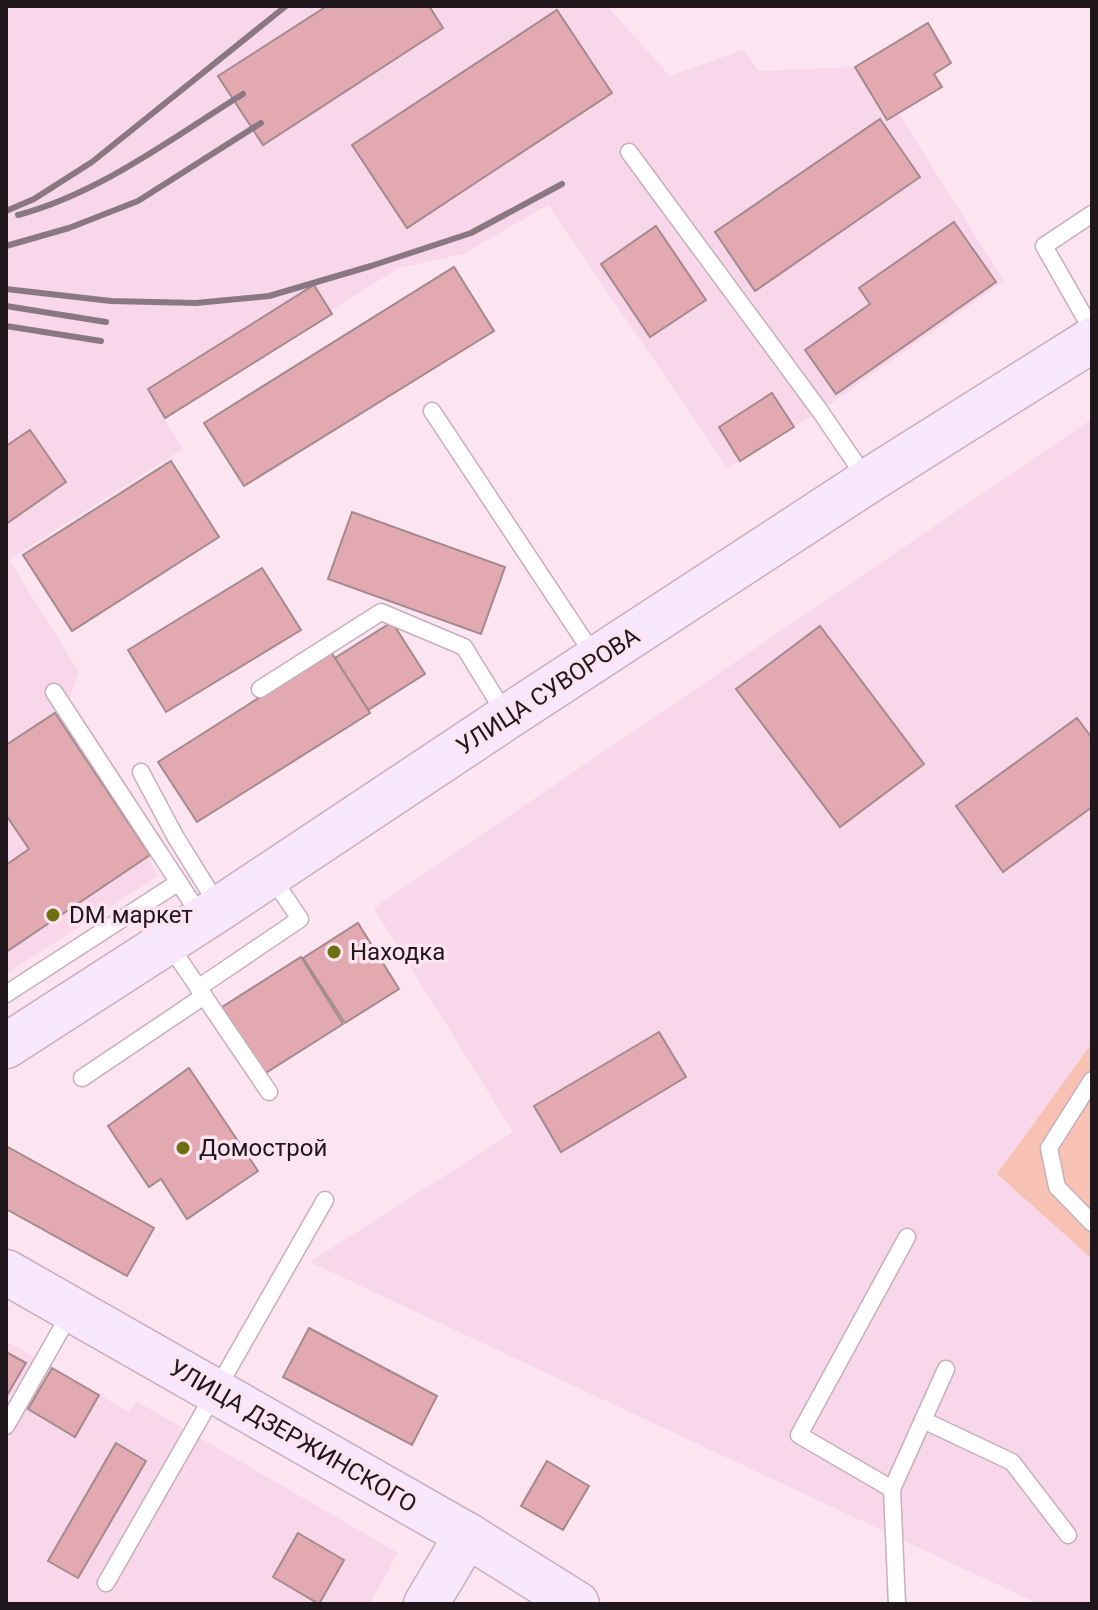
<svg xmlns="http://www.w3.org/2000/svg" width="1098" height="1610" viewBox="0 0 1098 1610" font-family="Roboto,sans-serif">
	<rect width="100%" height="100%" fill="#fde4f1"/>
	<g fill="#f7d7e9">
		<path d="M 6,6 L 607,6 L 670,76 L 743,50 L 759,71 L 855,67 L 885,88 L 898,113 L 1004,281 L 820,411 L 740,461 L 727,467 L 548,205 L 463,254 L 399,268 L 161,415 L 183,449 L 9,560 L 79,672 L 70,698 L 168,848 L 150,861 L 158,876 L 6,974 Z"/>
		<path d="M 1092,419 L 1092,1043 L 997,1174 L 1092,1259 L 1092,1604 L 1039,1604 L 310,1262 L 513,1132 L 374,908 Z"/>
		<path d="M 6,1341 L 129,1412 L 136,1401 L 398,1553 L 369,1604 L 6,1604 Z"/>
	</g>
	<path fill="#f7c2b4" d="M 1092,1043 L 1092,1259 L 997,1174 Z"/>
	<g fill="#e3a9b1" stroke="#a48a8d" stroke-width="2">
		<path d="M 327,6 L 429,6 L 443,28 L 263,145 L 218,76 Z"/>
		<path d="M 557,10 L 612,93 L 407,228 L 352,145 Z"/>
		<path d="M 928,23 L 951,63 L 934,74 L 942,87 L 887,120 L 855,67 Z"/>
		<path d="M 880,119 L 920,177 L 755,291 L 715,232 Z"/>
		<path d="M 954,222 L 996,282 L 836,394 L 805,350 L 870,304 L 859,288 Z"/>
		<path d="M 656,226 L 706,300 L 650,337 L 601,264 Z"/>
		<path d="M 454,267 L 494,331 L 244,486 L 204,423 Z"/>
		<path d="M 314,285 L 332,314 L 165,418 L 148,389 Z"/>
		<path d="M 772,393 L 794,427 L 740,461 L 719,427 Z"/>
		<path d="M 30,430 L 66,482 L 6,524 L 6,446 Z"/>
		<path d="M 171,461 L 219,537 L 72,631 L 23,555 Z"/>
		<path d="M 352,512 L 505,567 L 481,634 L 328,579 Z"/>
		<path d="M 262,568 L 301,630 L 166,712 L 128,650 Z"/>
		<path d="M 392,622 L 425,674 L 368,710 L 335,658 Z"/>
		<path d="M 820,626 L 924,764 L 840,827 L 736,689 Z"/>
		<path d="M 331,652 L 370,713 L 197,822 L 158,762 Z"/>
		<path d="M 55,713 L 150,855 L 6,952 L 6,865 L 29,849 L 6,815 L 6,745 Z"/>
		<path d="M 1077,718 L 1092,738 L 1092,807 L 1003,872 L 956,806 Z"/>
		<path d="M 358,923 L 399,989 L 345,1023 L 303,958 Z"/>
		<path d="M 301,957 L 343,1024 L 264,1074 L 222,1007 Z"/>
		<path d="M 659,1032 L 686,1077 L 561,1152 L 534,1106 Z"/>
		<path d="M 189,1068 L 258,1171 L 187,1219 L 161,1179 L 149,1187 L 108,1126 Z"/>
		<path d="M 6,1146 L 154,1228 L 127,1276 L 6,1209 Z"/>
		<path d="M 309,1328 L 437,1396 L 412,1445 L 283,1377 Z"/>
		<path d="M 6,1352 L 26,1363 L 6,1397 Z"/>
		<path d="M 52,1368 L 99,1395 L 75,1437 L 28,1409 Z"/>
		<path d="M 116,1443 L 146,1461 L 78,1578 L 48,1561 Z"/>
		<path d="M 547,1461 L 589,1486 L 563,1530 L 521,1506 Z"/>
		<path d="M 298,1533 L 344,1560 L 319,1604 L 273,1577 Z"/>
	</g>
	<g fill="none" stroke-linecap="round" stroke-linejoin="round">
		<g stroke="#c7afbc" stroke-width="19">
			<g id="lane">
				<path d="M 629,152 L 820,411 L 867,480"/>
				<path d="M 1092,214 L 1044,246 L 1092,330"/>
				<path d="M 432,411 L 595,657"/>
				<path d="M 260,689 L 381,612 L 464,647 L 506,715"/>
				<path d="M 54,692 L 202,918"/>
				<path d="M 141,772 L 175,836 L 219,907"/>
				<path d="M 198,988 L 300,919 L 271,876"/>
				<path d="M 6,994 L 179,882"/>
				<path d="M 204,996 L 269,1092"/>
				<path d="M 82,1078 L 204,996 L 168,943"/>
				<path d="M 1092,1080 L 1049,1148 L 1057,1187 L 1092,1223"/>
				<path d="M 923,1420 L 1012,1462 L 1068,1535"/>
				<path d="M 6,1426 L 71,1312"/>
				<path d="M 892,1489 L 799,1435 L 907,1237"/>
				<path d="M 106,1583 L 325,1200"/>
				<path d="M 897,1604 L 892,1489 L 946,1369"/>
			</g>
		</g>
		<g stroke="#c7afbc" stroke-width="47">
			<g id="secondary">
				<path d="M 6,1046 L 220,908 L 507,717 L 868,481 L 1092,340"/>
				<path d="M 6,1272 L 467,1535 L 577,1604"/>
				<path d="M 426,1604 L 467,1535"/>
			</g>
		</g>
		<use href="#lane" stroke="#fff" stroke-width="16"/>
		<use href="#secondary" stroke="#f9e7fe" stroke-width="44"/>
		<g stroke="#897881" stroke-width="6">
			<path d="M 6,211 L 34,199 L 92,162 L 286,6"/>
			<path d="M 18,215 C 100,193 172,138 243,94"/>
			<path d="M 6,246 L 69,228 L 138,201 L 261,123"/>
			<path d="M 6,289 L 111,301 L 196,303 L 269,296 L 371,266 L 471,233 L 562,184"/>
			<path d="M 6,306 L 106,322"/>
			<path d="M 6,326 L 101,341"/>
		</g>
	</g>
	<g fill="#6e6f12" stroke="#fde4f1" stroke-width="3">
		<circle cx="53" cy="915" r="8"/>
		<circle cx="334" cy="952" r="8"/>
		<circle cx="183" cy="1148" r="8"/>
	</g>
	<g text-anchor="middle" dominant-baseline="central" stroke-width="7" stroke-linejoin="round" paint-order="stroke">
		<g font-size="24" fill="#20171c" stroke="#fde4f1">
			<text transform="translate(548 691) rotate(-33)">УЛИЦА СУВОРОВА</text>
			<text transform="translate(293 1436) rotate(30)">УЛИЦА ДЗЕРЖИНСКОГО</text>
		</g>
		<g font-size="24" fill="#20171c" stroke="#fde4f1" text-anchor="start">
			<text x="69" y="915">DM маркет</text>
			<text x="350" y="952">Находка</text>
			<text x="199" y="1148">Домострой</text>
		</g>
	</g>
	<rect width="1098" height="1610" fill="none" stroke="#20171c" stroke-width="16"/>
</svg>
